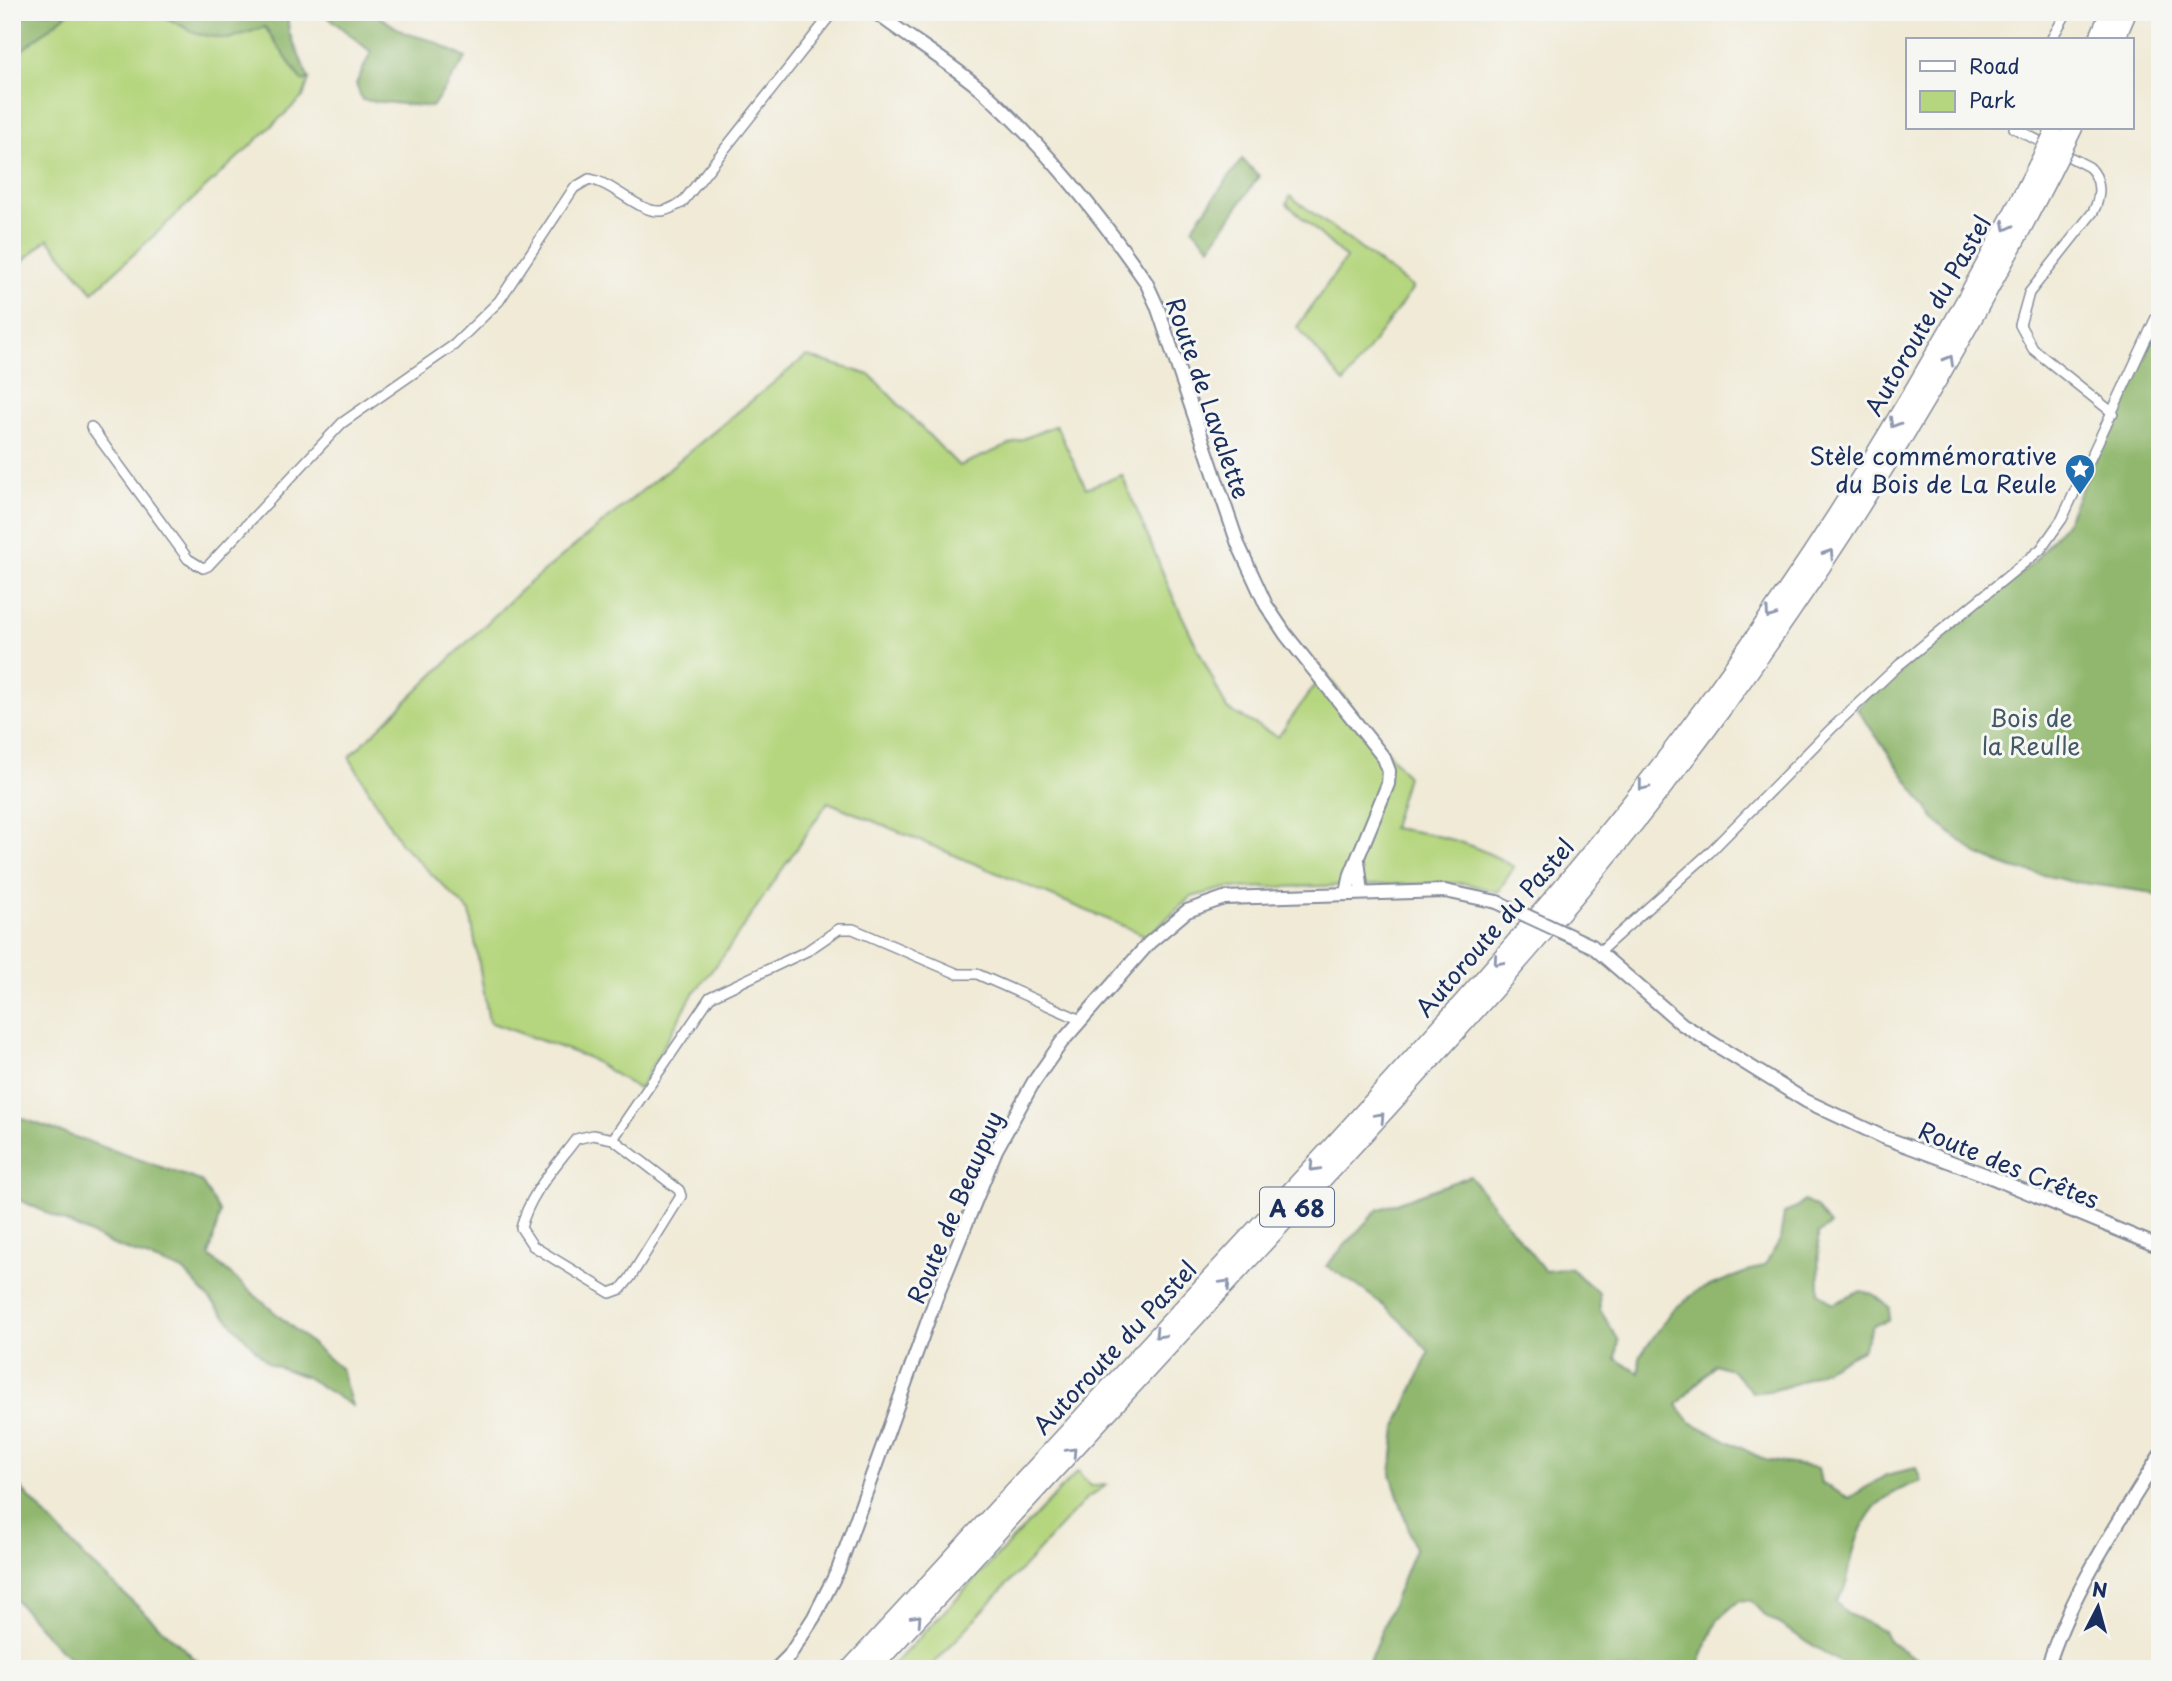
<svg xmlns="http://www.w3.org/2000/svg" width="2172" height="1681" viewBox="0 0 2172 1681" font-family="'Playpen Sans',sans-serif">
	<rect width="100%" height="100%" fill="#f6f6f2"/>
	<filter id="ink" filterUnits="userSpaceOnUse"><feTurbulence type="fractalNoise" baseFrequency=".0143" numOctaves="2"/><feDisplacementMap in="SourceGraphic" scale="14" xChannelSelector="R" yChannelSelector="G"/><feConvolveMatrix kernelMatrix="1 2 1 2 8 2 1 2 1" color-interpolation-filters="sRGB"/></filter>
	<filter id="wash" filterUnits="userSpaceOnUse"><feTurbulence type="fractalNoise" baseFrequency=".00686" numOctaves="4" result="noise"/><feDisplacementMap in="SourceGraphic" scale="28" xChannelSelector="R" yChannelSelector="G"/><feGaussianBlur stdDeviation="1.57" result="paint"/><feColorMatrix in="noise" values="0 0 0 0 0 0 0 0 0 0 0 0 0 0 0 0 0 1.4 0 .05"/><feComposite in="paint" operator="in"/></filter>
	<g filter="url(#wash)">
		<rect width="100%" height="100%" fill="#f0ead6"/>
		<g fill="#b5d67e" stroke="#68826e" stroke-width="2">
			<path d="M 69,12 L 156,12 L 197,34 L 228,39 L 265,27 L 302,81 L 309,79 L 303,97 L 93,292 L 48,239 L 12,271 L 12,58 Z"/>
			<path d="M 1290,196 L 1413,288 L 1344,383 L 1297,327 L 1346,258 L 1287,204 Z"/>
			<path d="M 806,356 L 870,375 L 959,466 L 1056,425 L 1086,488 L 1122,475 L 1173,597 L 1227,709 L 1278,737 L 1324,672 L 1407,776 L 1392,828 C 1437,834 1475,843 1514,867 L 1498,892 L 1464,883 L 1227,888 L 1191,897 L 1147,936 L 828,802 L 724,955 L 693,994 L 639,1089 L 587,1057 L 489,1022 L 470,912 L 401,844 L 349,757 L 521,590 Z"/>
			<path d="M 1078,1471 L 1090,1486 L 1107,1485 L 1087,1498 L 929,1669 L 886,1669 L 899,1659 Z"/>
		</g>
		<g fill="#90b76d" stroke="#567366" stroke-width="2">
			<path d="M 12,12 L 69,12 L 12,58 Z"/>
			<path d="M 156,12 L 287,12 L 289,32 L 309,79 L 302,81 L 265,27 L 228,39 L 197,34 Z"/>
			<path d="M 322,12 L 372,12 L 405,33 L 433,41 L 466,58 L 432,107 L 362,100 L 356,84 L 371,52 Z"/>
			<path d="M 1242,159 L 1259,176 L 1210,247 L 1192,228 Z"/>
			<path d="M 2160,321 L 2160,898 L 2148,892 L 2069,881 L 2004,866 L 1977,854 L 1937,822 L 1857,709 L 1871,693 L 2033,563 L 2066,522 Z"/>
			<path d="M 12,1115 L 201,1181 L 220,1213 L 209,1256 L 341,1369 L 352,1406 L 306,1377 L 269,1364 L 184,1271 L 111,1244 L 12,1196 Z"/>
			<path d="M 1470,1176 L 1545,1271 L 1570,1268 L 1599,1293 L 1600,1310 L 1619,1341 L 1616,1359 L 1639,1373 L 1640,1356 L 1673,1310 L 1699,1290 L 1765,1265 L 1780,1240 L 1784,1213 L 1797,1208 L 1804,1201 L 1816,1207 L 1830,1225 L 1818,1234 L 1819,1293 L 1833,1304 L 1861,1291 L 1873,1294 L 1890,1308 L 1889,1321 L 1873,1325 L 1862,1350 C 1829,1366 1789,1394 1752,1392 L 1732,1370 L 1715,1364 L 1677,1405 L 1690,1422 L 1765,1460 L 1818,1468 L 1821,1483 L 1849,1498 L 1886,1475 L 1916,1468 L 1921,1481 C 1878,1496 1863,1512 1852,1557 C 1848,1575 1848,1587 1836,1602 L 1846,1613 L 1884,1631 L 1890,1642 L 1932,1669 L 1851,1669 L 1766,1616 L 1752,1601 L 1740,1600 L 1718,1619 L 1696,1669 L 1366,1669 L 1415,1549 L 1391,1474 L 1396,1427 L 1429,1352 C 1401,1317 1364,1288 1326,1266 L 1377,1210 Z"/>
			<path d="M 12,1479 L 85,1558 L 206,1669 L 84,1669 L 55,1645 L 12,1596 Z"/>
		</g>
	</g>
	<g filter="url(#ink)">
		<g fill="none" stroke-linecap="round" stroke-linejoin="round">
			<g stroke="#868c9a" stroke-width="12">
				<g id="minor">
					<path d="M 2051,40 L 2067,12"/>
					<path d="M 2014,128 L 2089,167 C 2102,179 2101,197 2093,212 L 2029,293 L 2020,325 L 2033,349 L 2113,413"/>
					<path d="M 91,427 L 188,559 L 203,568 L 208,566 L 342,423 L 454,345 L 499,301 L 574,188 L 589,179 C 614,183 639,213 661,211 C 668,211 676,205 682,203 L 833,12"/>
					<path d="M 1599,952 L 1709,853 L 1831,729 L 1899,665 L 2041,549 L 2062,519 L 2160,309"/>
					<path d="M 613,1139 L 679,1190 L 681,1196 L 630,1278 L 621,1289 L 610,1293 L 533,1246 L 521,1228 C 529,1194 556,1166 576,1139 L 593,1135 L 613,1139 L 710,997 L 807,951 L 839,929 L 853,929 L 958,974 L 977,974 L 1081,1020"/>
				</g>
			</g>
			<g stroke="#868c9a" stroke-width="16">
				<g id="tertiary">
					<path d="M 875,12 C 910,39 949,62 983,91 C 1044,146 1099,214 1146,282 L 1157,306 L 1238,544 L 1266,605 L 1286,635 L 1384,758 L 1389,771 L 1388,784 L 1351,874 L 1347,893"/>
					<path d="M 1358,860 L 1362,893"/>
					<path d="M 1592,946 L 1682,1024 L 1806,1101 L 1883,1137 L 1986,1175 L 2160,1247"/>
					<path d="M 776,1669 L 789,1656 L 814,1617 L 838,1570 L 936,1298 L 996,1150 L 1033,1083 L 1061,1043 L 1149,943 L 1187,911 L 1224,898 L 1445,891 L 1497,902"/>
					<path d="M 2047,1669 C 2071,1592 2118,1524 2160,1455"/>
				</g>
			</g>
			<g stroke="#868c9a" stroke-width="21">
				<g id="motorway">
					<path d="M 2098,40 L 2110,12"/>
					<path d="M 2115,40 L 2127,12"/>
					<path d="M 2066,142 L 2073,128"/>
					<path d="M 850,1669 C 990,1517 1130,1366 1270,1214 C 1414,1058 1559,901 1687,731 C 1820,553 1937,363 2038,165"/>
					<path d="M 871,1669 C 1028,1499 1185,1330 1340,1160 C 1468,1020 1595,880 1708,728 C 1838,552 1952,366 2051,172"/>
				</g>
			</g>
			<use href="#minor" stroke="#fff" stroke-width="9"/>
			<use href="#tertiary" stroke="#fff" stroke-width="12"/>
			<use href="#motorway" stroke="#fff" stroke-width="18"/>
			<g stroke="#868c9a" stroke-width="16" stroke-linecap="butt">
				<path id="tertiary-bridge" d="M 1497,902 L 1592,946"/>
			</g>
			<g stroke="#868c9a" stroke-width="21" stroke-linecap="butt">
				<g id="motorway-bridge">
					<path d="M 2038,165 L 2053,135"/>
					<path d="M 2051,172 L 2066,142"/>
				</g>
			</g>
			<use href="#tertiary-bridge" stroke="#fff" stroke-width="12"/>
			<use href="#motorway-bridge" stroke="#fff" stroke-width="18"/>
		</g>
		<defs><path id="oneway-chevron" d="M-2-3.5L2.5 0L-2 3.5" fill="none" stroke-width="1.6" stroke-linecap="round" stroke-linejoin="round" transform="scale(1.75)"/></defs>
		<g stroke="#8d97ae">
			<use href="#oneway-chevron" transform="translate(2007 226) rotate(117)"/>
			<use href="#oneway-chevron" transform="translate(1949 360) rotate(-60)"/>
			<use href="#oneway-chevron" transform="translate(1894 423) rotate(121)"/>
			<use href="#oneway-chevron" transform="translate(1829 554) rotate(-57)"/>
			<use href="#oneway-chevron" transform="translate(1770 614) rotate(125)"/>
			<use href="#oneway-chevron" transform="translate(1643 786) rotate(128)"/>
			<use href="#oneway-chevron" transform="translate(1498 961) rotate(131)"/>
			<use href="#oneway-chevron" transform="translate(1380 1117) rotate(-47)"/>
			<use href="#oneway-chevron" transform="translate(1314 1167) rotate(133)"/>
			<use href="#oneway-chevron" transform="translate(1226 1284) rotate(-47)"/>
			<use href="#oneway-chevron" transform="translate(1159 1334) rotate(133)"/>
			<use href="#oneway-chevron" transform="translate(1072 1452) rotate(-47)"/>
			<use href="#oneway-chevron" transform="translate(917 1619) rotate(-47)"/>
		</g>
	</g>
	<defs>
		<g id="sight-pin" transform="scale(1.575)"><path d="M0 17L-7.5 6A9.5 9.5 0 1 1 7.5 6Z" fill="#1f6fb2" stroke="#f6f6f2"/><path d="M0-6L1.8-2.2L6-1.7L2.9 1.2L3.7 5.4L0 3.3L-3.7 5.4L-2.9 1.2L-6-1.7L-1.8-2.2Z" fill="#fff"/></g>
	</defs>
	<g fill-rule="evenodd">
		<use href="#sight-pin" x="2080" y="469"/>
	</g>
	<g text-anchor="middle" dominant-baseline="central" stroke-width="6" stroke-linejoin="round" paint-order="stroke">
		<rect fill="#f6f6f2" stroke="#5d6b8a" stroke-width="2" x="1260" y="1187.5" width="74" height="39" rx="5"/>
		<g font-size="23" font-weight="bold" fill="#1b2f5e">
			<text x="1297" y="1207">A 68</text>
		</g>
		<g font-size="24" fill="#1b2f5e" stroke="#f6f6f2">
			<text transform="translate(1927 315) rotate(-60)">Autoroute du Pastel</text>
			<text transform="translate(1209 398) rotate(71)">Route de Lavalette</text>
			<text transform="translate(1494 927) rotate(-49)">Autoroute du Pastel</text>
			<text transform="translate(2009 1164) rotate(22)">Route des Crêtes</text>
			<text transform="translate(954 1207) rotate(-67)">Route de Beaupuy</text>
			<text transform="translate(1114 1347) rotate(-47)">Autoroute du Pastel</text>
		</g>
		<g font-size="24" fill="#1b2f5e" stroke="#f6f6f2" text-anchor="end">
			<text x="2057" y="455">Stèle commémorative<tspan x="2057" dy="28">du Bois de La Reule</tspan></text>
		</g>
		<g font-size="24" fill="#425966" stroke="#f6f6f2">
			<text x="2031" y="717">Bois de<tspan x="2031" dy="28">la Reulle</tspan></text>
		</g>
	</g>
	<rect width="2172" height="1681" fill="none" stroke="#f6f6f2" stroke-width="42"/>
	<rect x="1906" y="38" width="228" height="91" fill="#f6f6f2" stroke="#9ea6b7" stroke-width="2"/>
	<rect x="1920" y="61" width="35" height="10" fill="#ffffff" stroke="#9ea6b7" stroke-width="2"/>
	<text x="1969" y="74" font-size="21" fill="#1b2f5e">Road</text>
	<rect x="1920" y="91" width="35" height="21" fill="#b5d67e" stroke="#9ea6b7" stroke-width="2"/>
	<text x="1969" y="108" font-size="21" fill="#1b2f5e">Park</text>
	<g transform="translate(2098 1607) rotate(6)" stroke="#f6f6f2" stroke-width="5" paint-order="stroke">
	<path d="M0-5L12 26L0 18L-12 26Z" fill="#1b2f5e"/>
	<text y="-10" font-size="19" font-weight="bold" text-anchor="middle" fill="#1b2f5e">N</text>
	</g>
</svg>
